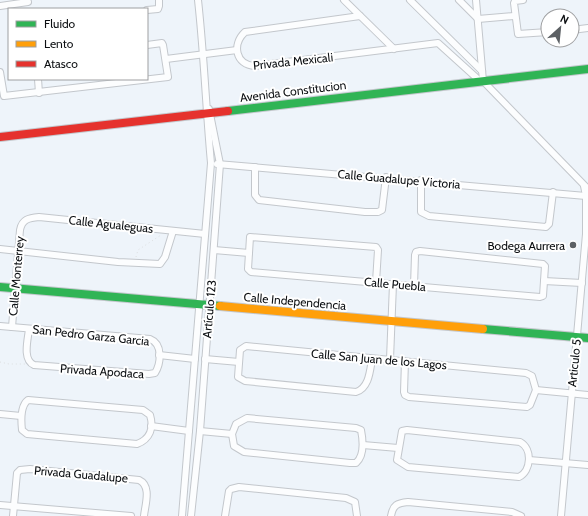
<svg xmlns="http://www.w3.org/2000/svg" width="588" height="516" viewBox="0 0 588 516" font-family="Cabin,sans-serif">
	<rect width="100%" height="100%" fill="#eef4fa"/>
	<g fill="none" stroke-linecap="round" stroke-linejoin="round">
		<g stroke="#c3c7cc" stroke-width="8">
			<g id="street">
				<path d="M 344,0 L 394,49"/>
				<path d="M 410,0 L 482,71"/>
				<path d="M 459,0 L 478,19 L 514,16"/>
				<path d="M 476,0 L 483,81 L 587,188"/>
				<path d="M 523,0 L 515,1 L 514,3 L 518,34 L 548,32"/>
				<path d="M 0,6 L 28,2"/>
				<path d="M 147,10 L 158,9 L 159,6 L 159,0"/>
				<path d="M 360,16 L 245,32 C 232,44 235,65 255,66 L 438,43 L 480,81"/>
				<path d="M 572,30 L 588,28"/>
				<path d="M 166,59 L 237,50"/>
				<path d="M 0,72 L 4,96 L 168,77 L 163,45 L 162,43 L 147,45"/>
				<path d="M 38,79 L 39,93"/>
				<path d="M 217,164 L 586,196"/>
				<path d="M 255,167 L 255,195 L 259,200 L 365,212 L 378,212 L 382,210 L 386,177"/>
				<path d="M 421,180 L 421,212 L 429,216 L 546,227 L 549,224 L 553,192"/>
				<path d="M 0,249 L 118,262 L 160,264 L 165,257 L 173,231"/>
				<path d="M 214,250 L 249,253"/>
				<path d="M 544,281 L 582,283"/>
				<path d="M 376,282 L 378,250 L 376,247 L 250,237 L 248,269 L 251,272 L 540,297 L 543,296 L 545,266 L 543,264 L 420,251 L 416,252 L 415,255 L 414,286"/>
				<path d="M 0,326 L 150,339 C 163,344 161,363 155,373 L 149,374 L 34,365 C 22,360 28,339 29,329"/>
				<path d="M 12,327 L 20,230 C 22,219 29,218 39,217 L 205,234"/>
				<path d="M 159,355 L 195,359"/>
				<path d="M 205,359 L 239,362"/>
				<path d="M 372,359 C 370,371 369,388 356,392 L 245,381 L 238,377 L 240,350 L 246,346 L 526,373 L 532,376 L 536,390"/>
				<path d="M 390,359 L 393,284"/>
				<path d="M 405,361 L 404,392 L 405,395 L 409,397 L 527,407 L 530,405 L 536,390"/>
				<path d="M 536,390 L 588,395"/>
				<path d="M 28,400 L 143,410 L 150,415 C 154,428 150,439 137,444 L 27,434 L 22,430 C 21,421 20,406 28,400 Z"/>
				<path d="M 0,414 L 21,416"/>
				<path d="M 247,418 L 356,428 L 361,430 C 363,440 365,455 356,463 L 350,463 L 244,452 L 234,446 L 232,434 L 236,424 Z"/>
				<path d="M 151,426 L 189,431"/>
				<path d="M 407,430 L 520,442 C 533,449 531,471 519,477 L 408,467 L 397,460 L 402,431 Z"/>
				<path d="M 200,431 L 232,434"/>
				<path d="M 363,445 L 398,448"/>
				<path d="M 529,460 L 588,465"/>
				<path d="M 0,505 L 131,516"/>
				<path d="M 13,516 L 17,473 L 20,470 L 30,469 L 139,480 C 152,486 145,505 144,516"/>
				<path d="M 182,516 L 211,163 C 206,109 204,54 198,0"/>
				<path d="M 191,516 L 200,431 L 220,164 L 209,109"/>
				<path d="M 225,516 L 229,491 L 231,489 L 239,487 L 346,498 L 355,502 L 357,516"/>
				<path d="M 391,516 C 393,505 397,503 408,502 L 512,512 L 521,516"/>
				<path d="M 561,516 L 586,234 L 586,196 L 584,186"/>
			</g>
		</g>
		<g stroke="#c3c7cc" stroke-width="10">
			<g id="fast">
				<path d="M 228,111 L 588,69"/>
				<path d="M 0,287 L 220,306"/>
				<path d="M 483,329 L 588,338"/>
			</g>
		</g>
		<g stroke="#c3c7cc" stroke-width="10">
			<path id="slow" d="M 220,306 L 483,329"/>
		</g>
		<g stroke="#c3c7cc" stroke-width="10">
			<path id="jam" d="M 0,137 L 228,111"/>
		</g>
		<g stroke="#dddfe0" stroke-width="1" stroke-dasharray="1 3" stroke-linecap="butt">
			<path d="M 136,257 L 138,250 L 161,235"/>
			<path d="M 0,362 L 9,364 L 25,364"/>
		</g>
		<use href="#street" stroke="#fcfdfe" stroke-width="6"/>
		<use href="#fast" stroke="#30b455" stroke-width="8"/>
		<use href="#slow" stroke="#ff9f0a" stroke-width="8"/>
		<use href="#jam" stroke="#e5322d" stroke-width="8"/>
	</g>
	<circle fill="#5c6064" stroke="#fff" stroke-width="1.5" cx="573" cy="245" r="4"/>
	<g text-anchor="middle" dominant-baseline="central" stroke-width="4" stroke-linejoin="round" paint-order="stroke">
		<g font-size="12" fill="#0d1013" stroke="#fff">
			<text transform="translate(293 61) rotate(-6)">Privada Mexicali</text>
			<text transform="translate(293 91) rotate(-7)">Avenida Constitucion</text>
			<text transform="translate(399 179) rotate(5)">Calle Guadalupe Victoria</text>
			<text transform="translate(111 224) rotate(6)">Calle Agualeguas</text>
			<text transform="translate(16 276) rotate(-85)">Calle Monterrey</text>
			<text transform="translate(395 284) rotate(5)">Calle Puebla</text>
			<text transform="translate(295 301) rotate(5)">Calle Independencia</text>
			<text transform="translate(209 309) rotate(-85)">Artículo 123</text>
			<text transform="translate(91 335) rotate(6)">San Pedro Garza Garcia</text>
			<text transform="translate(379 359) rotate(5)">Calle San Juan de los Lagos</text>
			<text transform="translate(574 363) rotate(-84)">Articulo 5</text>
			<text transform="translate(102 371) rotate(4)">Privada Apodaca</text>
			<text transform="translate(81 474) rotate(5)">Privada Guadalupe</text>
		</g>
		<g font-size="12" fill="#0d1013" stroke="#fff" text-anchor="end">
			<text x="565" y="245">Bodega Aurrera</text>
		</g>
	</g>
	<rect x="8" y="8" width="140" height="72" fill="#ffffff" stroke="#9e9fa1"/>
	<rect x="16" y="21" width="20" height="6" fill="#30b455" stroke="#9e9fa1"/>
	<text x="44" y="28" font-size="12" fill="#0d1013">Fluido</text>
	<rect x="16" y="41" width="20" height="6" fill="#ff9f0a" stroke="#9e9fa1"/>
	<text x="44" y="48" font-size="12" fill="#0d1013">Lento</text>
	<rect x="16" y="61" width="20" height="6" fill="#e5322d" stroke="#9e9fa1"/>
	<text x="44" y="68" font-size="12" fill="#0d1013">Atasco</text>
	<g transform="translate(560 28) rotate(27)"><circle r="19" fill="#ffffff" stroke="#9e9fa1"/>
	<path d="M0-3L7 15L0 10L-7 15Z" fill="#5c6064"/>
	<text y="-6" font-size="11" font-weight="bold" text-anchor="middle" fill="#0d1013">N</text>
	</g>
</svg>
